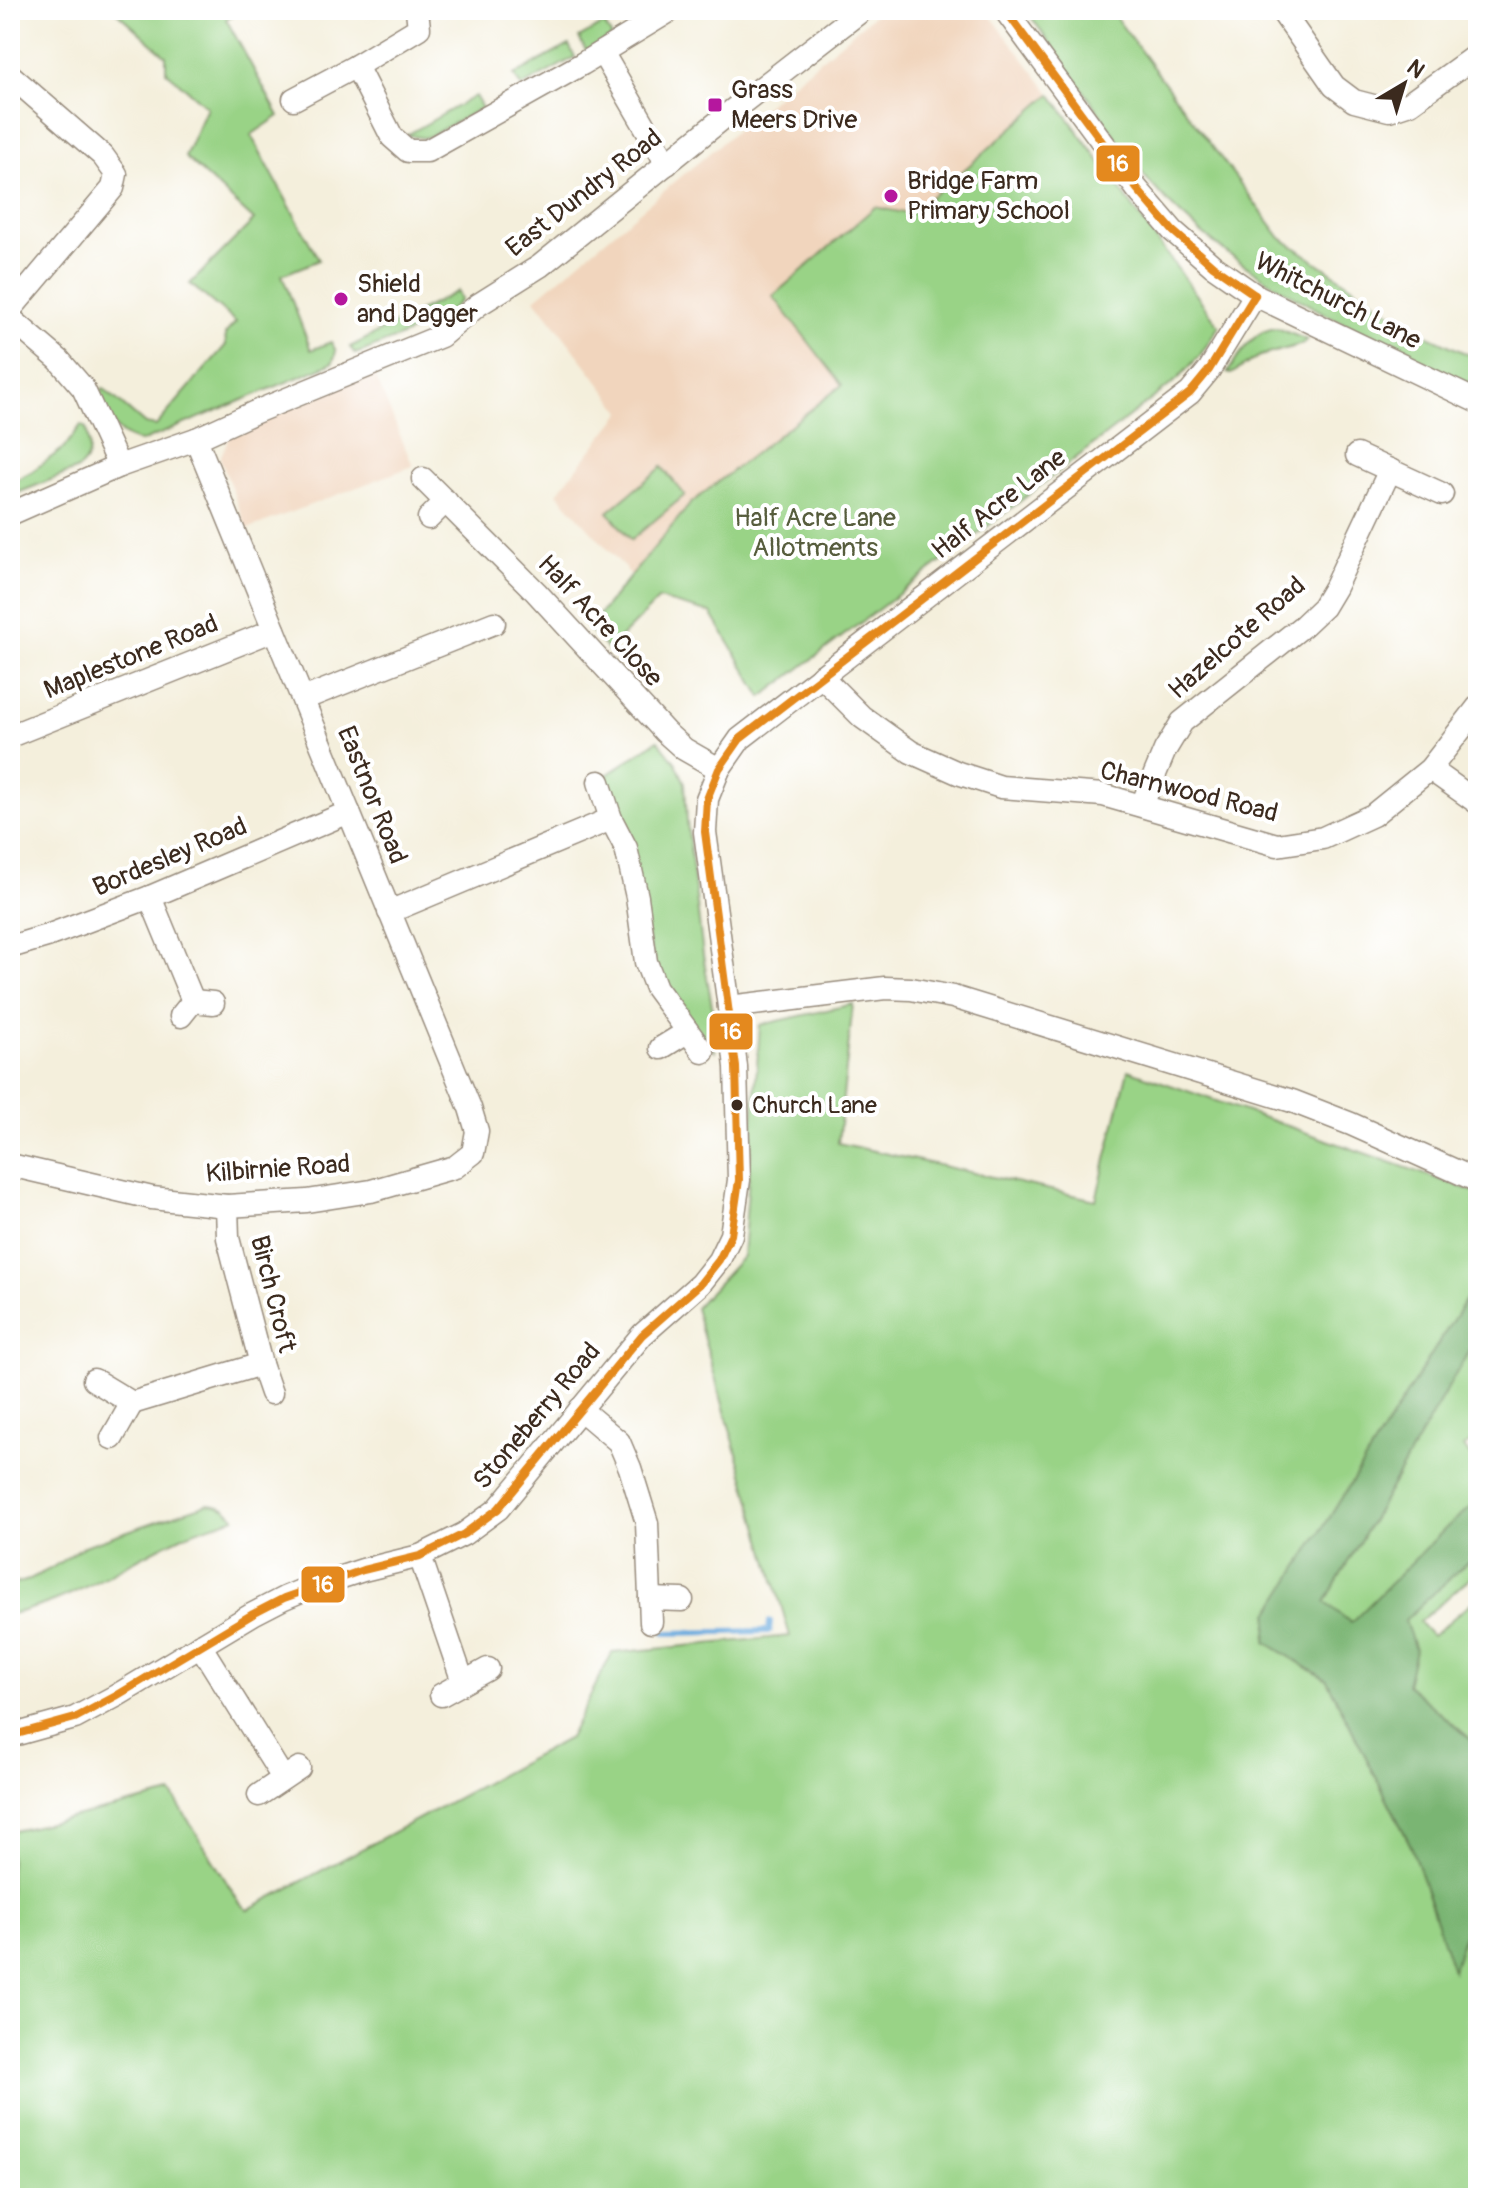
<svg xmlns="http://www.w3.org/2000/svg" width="1488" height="2208" viewBox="0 0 1488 2208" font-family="Pangolin,sans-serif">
	<rect width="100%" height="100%" fill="#fff"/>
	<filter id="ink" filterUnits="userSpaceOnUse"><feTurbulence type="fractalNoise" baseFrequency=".0125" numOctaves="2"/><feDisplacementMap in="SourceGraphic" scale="16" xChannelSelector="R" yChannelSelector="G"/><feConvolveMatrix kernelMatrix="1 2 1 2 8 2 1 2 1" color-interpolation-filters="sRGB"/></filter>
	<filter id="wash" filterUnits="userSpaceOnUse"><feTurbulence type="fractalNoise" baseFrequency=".006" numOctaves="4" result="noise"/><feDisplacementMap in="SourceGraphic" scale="32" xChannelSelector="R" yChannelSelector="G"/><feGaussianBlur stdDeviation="1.8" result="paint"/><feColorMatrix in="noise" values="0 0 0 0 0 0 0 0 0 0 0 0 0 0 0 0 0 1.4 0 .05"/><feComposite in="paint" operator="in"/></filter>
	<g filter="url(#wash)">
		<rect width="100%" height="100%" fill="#f4efdc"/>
		<g fill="#f1d5bd">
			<path d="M 880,10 L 986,10 L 1051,94 L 1219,326 L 1201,354 L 1178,379 L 691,503 L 631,575 L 557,493 L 622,412 L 535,299 Z"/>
			<path d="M 373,371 L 413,466 L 247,529 L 220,458 L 229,438 L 238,430 Z"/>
		</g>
		<g fill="#99d386" stroke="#6a7e52" stroke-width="2">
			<path d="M 114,10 L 241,10 L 226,19 L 279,116 L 251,135 L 319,260 L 282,275 L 311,350 L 331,342 L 336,351 L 333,362 L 328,365 L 143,441 C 117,440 107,416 98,395 L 103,388 L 145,424 L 156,426 L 226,345 L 225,334 L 236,322 L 190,284 L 254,220 L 185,157 L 207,107 L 166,71 L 166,56 Z"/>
			<path d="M 1026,10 L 1110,10 L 1281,238 L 1418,331 L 1478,359 L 1478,387 C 1370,336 1258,291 1171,205 C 1137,172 1113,133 1086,94 C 1067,66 1046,38 1026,10 Z"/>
			<path d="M 604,24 L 612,37 L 586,51 L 579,38 Z"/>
			<path d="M 569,45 L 575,57 L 521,87 L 514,75 Z"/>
			<path d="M 1051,94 L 1219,326 L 1201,354 L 1178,379 L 961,547 L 762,697 L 711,613 L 659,599 L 608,650 L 588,628 L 691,503 L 842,385 L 773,296 L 875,207 L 909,214 L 964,170 Z"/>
			<path d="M 475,96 L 482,108 L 430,136 L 423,138 L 407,135 Z"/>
			<path d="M 458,291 L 461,300 C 439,325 394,338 364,351 L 355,354 L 350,347 Z"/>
			<path d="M 1277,328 L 1307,340 L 1303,344 L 1260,356 L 1231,374 L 1227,373 C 1241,354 1252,330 1277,328 Z"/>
			<path d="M 81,425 L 86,428 C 89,445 93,458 78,469 L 10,496 L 10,483 L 31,472 L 64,448 Z"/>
			<path d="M 662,467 L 685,495 L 631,540 L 608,512 Z"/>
			<path d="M 658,740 L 676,763 L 685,783 L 687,822 L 703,955 L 715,1022 L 715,1051 L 696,1029 L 657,973 L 604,777 Z"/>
			<path d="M 853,1004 L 838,1143 L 1096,1200 L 1128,1070 L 1478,1193 L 1478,1280 L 1270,1614 L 1266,1642 L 1327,1680 L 1411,1846 L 1453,1969 L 1478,1891 L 1478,2198 L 10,2198 L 10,1832 L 172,1794 L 239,1902 L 248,1910 L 569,1738 L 612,1653 L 790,1636 L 695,1308 L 743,1256 L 760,1025 Z"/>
			<path d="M 1478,1335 L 1478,1438 L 1464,1447 L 1475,1463 L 1478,1462 L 1478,1571 L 1419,1622 L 1432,1636 L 1471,1603 L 1478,1611 L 1478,1727 L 1474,1742 L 1407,1685 L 1350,1623 L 1325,1602 Z"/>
			<path d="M 207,1504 C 220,1505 227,1507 235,1518 C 217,1524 198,1529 181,1537 C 125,1563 72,1602 10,1614 L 10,1584 L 26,1581 L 50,1569 L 84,1546 Z"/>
		</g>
		<path fill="#7ab573" stroke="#5a7048" stroke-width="2" d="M 1478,1280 L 1478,1335 L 1325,1602 L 1351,1623 L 1448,1526 L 1473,1505 L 1478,1512 L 1478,1552 L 1405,1620 L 1415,1650 L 1407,1685 L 1474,1742 L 1478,1727 L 1478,1885 L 1453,1971 L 1411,1846 L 1327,1680 L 1266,1642 L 1269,1614 Z"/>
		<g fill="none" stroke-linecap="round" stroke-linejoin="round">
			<path stroke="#6baade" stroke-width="6" d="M 665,1633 L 769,1631 L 770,1622"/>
		</g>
	</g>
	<g filter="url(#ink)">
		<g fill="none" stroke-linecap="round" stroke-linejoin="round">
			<g stroke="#988c7d" stroke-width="25">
				<g id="minor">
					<path d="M 1005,10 L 1137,189 L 1173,231 L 1213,266 L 1255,295 L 1478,402"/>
					<path d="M 1281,10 L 1334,86 L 1354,101 L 1389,110 L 1410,103 L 1478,54"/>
					<path d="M 602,52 L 667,164"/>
					<path d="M 356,66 L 392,137 L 408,151 L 427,151 L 582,64 L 671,10"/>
					<path d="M 10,75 L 103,156 L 116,174 L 113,188 L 10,310"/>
					<path d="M 294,99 L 356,66 L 419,28 L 417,10"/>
					<path d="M 10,318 L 59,360 L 83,388 L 119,466"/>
					<path d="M 1357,455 L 1442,494"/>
					<path d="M 423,479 L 536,592 L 665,732 L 684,749 L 719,769"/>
					<path d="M 10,514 L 119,466 L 196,439 L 253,413 L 441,336 L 478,305 L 540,266 L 733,110 L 862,10"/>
					<path d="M 429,518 L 446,501"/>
					<path d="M 821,676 L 862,717 L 911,752 L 958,773 L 1001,787 L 1103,795 L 1277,845 L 1323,838 L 1373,815 L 1430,769 L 1478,707"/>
					<path d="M 303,699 L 494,623"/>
					<path d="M 10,736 L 274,630"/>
					<path d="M 1430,769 L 1478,803"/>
					<path d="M 599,782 L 611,819"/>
					<path d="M 1142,805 L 1165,750 L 1182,722 L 1304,625 L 1323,607 L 1335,587 L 1390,470"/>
					<path d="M 150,897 L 193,1001"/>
					<path d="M 389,912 L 611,819 L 626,848 L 637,897 L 646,962 L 656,988 L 703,1052"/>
					<path d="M 10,947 L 47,936 L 150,897 L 349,812"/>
					<path d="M 729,1007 L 885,988 L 911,989 L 953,997 L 1292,1101 L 1351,1124 L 1478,1181"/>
					<path d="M 181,1016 L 193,1001 L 213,1003"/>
					<path d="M 661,1048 L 687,1032"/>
					<path d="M 10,1165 L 152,1198 L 227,1206 L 307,1201 L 371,1191 L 455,1167 L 473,1153 L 477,1131 L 470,1108 L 196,439"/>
					<path d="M 227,1206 L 228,1238 L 261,1364 L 271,1393"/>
					<path d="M 94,1380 L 132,1403 L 261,1364"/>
					<path d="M 580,1409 L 619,1442 L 630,1468 L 647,1523 L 651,1622"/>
					<path d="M 112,1438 L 132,1403"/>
					<path d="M 420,1556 L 463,1682"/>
					<path d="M 650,1599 L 682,1600"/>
					<path d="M 200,1645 L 283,1778"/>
					<path d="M 441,1695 L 488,1669"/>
					<path d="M 10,1736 L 75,1718 L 116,1696 L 253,1614 L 284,1598 L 308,1588 L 363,1570 L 420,1556 L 464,1534 L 498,1509 L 642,1335 L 700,1284 L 719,1260 L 731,1235 L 739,1180 L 736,1067 L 729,1007 L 705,832 L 707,799 L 719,769 L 740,739 L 1190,393 L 1209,370 L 1255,295"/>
					<path d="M 259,1795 L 299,1768"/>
				</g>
			</g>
			<use href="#minor" stroke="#fff" stroke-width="22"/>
			<g stroke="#fff" stroke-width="14">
				<g id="bus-1">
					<path d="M 1005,10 L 1137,189 L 1173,231 L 1213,266 L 1255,295"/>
					<path d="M 10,1736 L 75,1718 L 116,1696 L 253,1614 L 284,1598 L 363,1570 L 420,1556 L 464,1534 L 498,1509 L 642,1335 L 700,1284 L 719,1260 L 731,1235 L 739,1180 L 736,1067 L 705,832 L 707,799 L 719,769 L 740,739 L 1190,393 L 1209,370 L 1255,295"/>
				</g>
			</g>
			<use href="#bus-1" stroke="#e4891e" stroke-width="8"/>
		</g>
	</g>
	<g fill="#b5179e" stroke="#fff" stroke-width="3">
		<rect x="707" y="97" width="16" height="16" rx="4"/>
		<circle cx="891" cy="196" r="8"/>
		<circle cx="341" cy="299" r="8"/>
	</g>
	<circle fill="#3b2a1e" stroke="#fff" stroke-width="3" cx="737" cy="1105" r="7"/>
	<g text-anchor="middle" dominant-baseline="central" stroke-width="8" stroke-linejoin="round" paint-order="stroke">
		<g font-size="24" fill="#3b2a1e" stroke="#fff" text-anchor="start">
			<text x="752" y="1105">Church Lane</text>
		</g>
		<g font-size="26" fill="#3b2a1e" stroke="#fff" text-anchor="start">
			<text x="731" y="90">Grass<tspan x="731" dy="30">Meers Drive</tspan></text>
			<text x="907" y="181">Bridge Farm<tspan x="907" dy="30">Primary School</tspan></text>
			<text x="357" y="284">Shield<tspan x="357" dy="30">and Dagger</tspan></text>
		</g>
		<g font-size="26" fill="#3b2a1e" stroke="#fff">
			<text transform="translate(584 193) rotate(-38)">East Dundry Road</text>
			<text transform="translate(1338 301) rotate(27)">Whitchurch Lane</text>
			<text transform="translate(999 504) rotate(-38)">Half Acre Lane</text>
			<text transform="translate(600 621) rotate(47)">Half Acre Close</text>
			<text transform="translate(1237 638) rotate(-41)">Hazelcote Road</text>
			<text transform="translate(131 657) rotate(-22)">Maplestone Road</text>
			<text transform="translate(1189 792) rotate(14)">Charnwood Road</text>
			<text transform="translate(372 795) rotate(68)">Eastnor Road</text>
			<text transform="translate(170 857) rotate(-23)">Bordesley Road</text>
			<text transform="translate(278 1169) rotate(-4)">Kilbirnie Road</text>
			<text transform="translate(273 1294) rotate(76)">Birch Croft</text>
			<text transform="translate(537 1416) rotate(-50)">Stoneberry Road</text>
		</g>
		<g font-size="26" fill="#575d3d" stroke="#fff">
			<text x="815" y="518">Half Acre Lane<tspan x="815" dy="30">Allotments</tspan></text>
		</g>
	</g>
	<g stroke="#fff" stroke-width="3">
		<rect x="1095" y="144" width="46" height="39" rx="8" fill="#e4891e"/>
		<rect x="708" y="1012" width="46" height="39" rx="8" fill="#e4891e"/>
		<rect x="300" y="1565" width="46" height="39" rx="8" fill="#e4891e"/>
	</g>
	<g font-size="22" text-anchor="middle" font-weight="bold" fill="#fff">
		<text x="1118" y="171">16</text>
		<text x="731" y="1039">16</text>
		<text x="323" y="1592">16</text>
	</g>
	<rect width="1488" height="2208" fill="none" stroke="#fff" stroke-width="40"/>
	<g transform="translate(1404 84) rotate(38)" stroke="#ffffff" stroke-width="6" paint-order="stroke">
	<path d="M0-6L14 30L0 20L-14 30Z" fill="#3b2a1e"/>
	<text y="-12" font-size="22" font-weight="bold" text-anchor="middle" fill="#3b2a1e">N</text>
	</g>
</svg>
